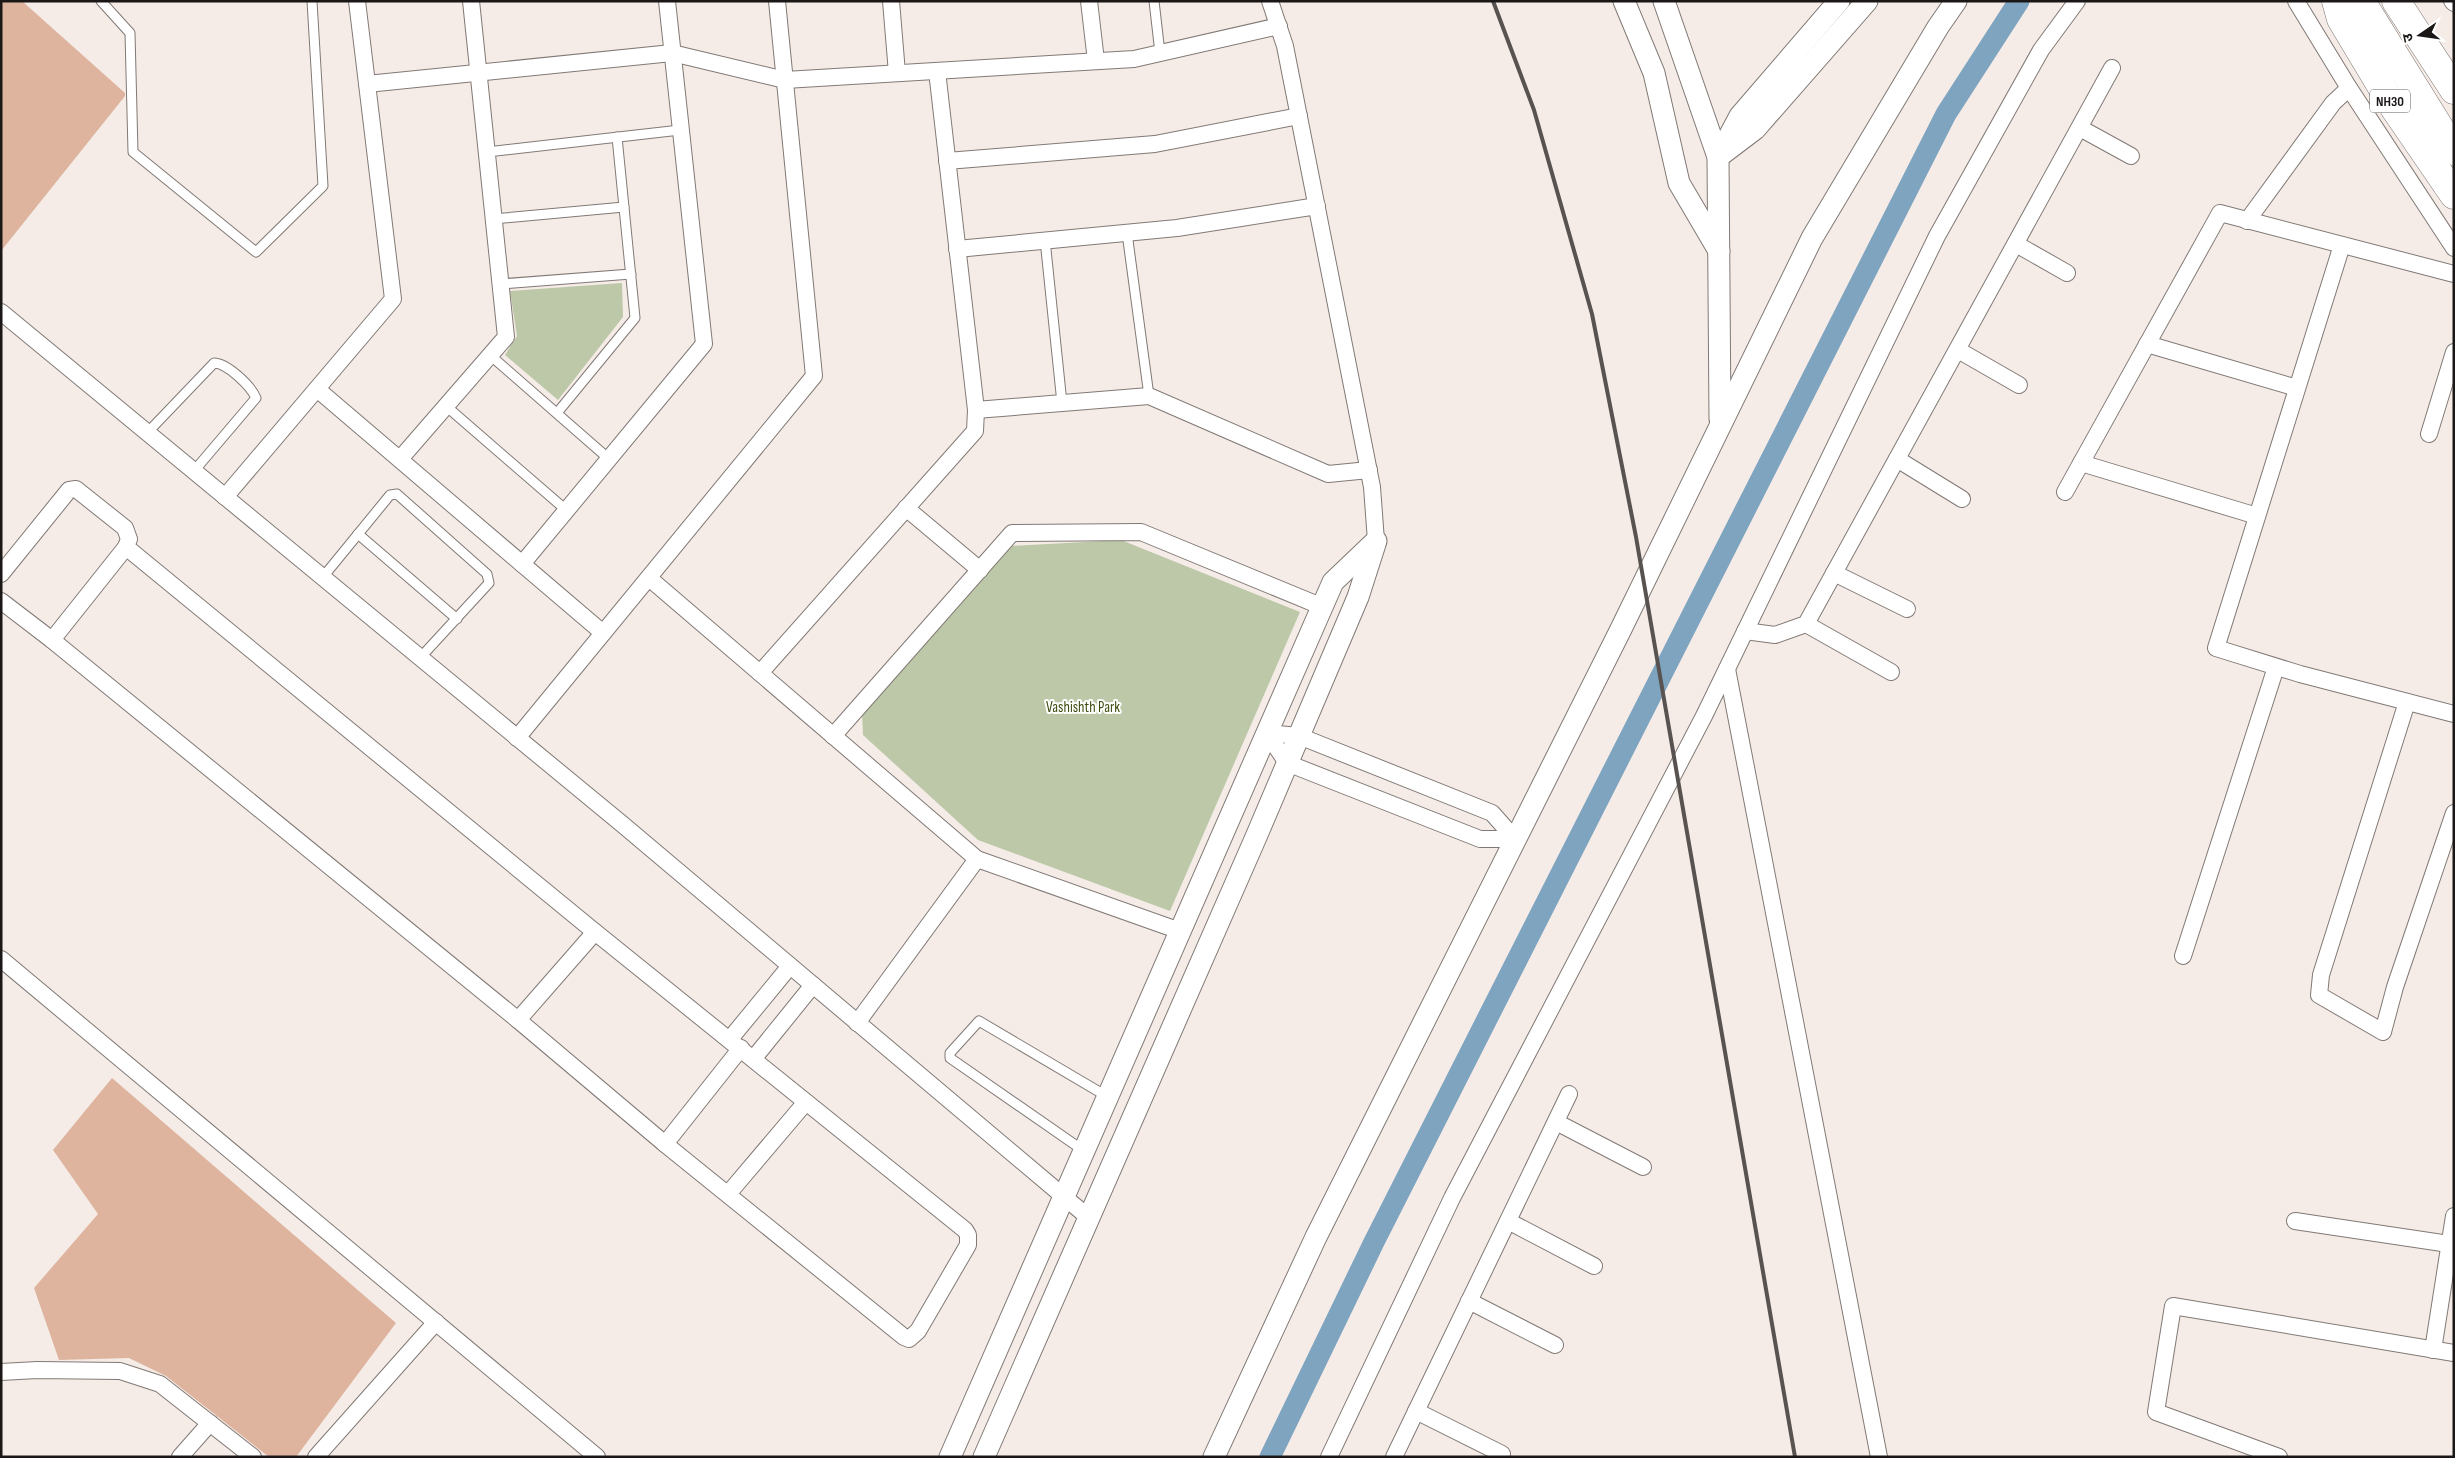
<svg xmlns="http://www.w3.org/2000/svg" width="2455" height="1458" viewBox="0 0 2455 1458" font-family="'Sofia Sans Condensed','Noto Sans Devanagari',sans-serif">
	<rect width="100%" height="100%" fill="#f5ece7"/>
	<g fill="#bcc8a7">
		<path d="M 622,283 L 623,317 L 558,400 L 505,355 L 517,336 L 510,291 Z"/>
		<path d="M 1121,540 L 1300,612 L 1170,911 L 978,840 L 863,735 L 862,712 L 1009,546 Z"/>
	</g>
	<g fill="none" stroke-linecap="round" stroke-linejoin="round">
		<path stroke="#7fa4c0" stroke-width="21" d="M 1270,1457 L 1374,1242 L 1946,114 L 2019,1"/>
	</g>
	<g fill="#deb49f">
		<path d="M 1,1 L 22,1 L 125,93 L 125,96 L 1,251 Z"/>
		<path d="M 112,1078 L 396,1323 L 296,1457 L 269,1457 L 166,1376 L 129,1358 L 59,1360 L 34,1288 L 98,1214 L 53,1150 Z"/>
	</g>
	<g fill="none" stroke-linecap="round" stroke-linejoin="round">
		<g stroke="#817975" stroke-width="11">
			<g id="service">
				<path d="M 101,1 L 130,33 L 133,152 L 256,252 L 323,186 L 312,1"/>
				<path d="M 1154,1 L 1160,53"/>
				<path d="M 487,152 L 680,130"/>
				<path d="M 493,219 L 624,207"/>
				<path d="M 1127,233 L 1149,396"/>
				<path d="M 1045,240 L 1062,403"/>
				<path d="M 500,284 L 631,274"/>
				<path d="M 490,355 L 609,459"/>
				<path d="M 446,406 L 566,510"/>
				<path d="M 557,413 L 635,318 L 617,137"/>
				<path d="M 147,433 L 214,363 C 227,363 251,386 256,398 L 194,471"/>
				<path d="M 358,534 L 457,619"/>
				<path d="M 323,577 L 390,495 L 397,494 L 487,574 L 489,583 L 420,658"/>
				<path d="M 1084,1151 L 950,1058 L 950,1053 L 979,1021 L 1108,1097"/>
			</g>
		</g>
		<g stroke="#817975" stroke-width="18">
			<g id="minor">
				<path d="M 891,1 L 897,73"/>
				<path d="M 1089,1 L 1096,61"/>
				<path d="M 1270,1 L 1285,46 L 1372,487 L 1376,541"/>
				<path d="M 2296,1 L 2349,88 L 2454,248"/>
				<path d="M 2452,1 L 2454,3"/>
				<path d="M 367,84 L 672,53 L 785,80 L 1134,59 L 1279,26"/>
				<path d="M 2080,128 L 2131,156"/>
				<path d="M 947,161 L 1155,144 L 1299,116"/>
				<path d="M 2247,221 L 2333,103 L 2349,88"/>
				<path d="M 2016,244 L 2067,273"/>
				<path d="M 2342,245 L 2216,648 L 2300,674 L 2454,714"/>
				<path d="M 957,249 L 1177,228 L 1317,206"/>
				<path d="M 1,312 L 622,824 L 1088,1217"/>
				<path d="M 2147,344 L 2297,388"/>
				<path d="M 1958,350 L 2019,385"/>
				<path d="M 317,389 L 603,633"/>
				<path d="M 976,410 L 1149,396 L 1328,474 L 1369,470"/>
				<path d="M 2429,434 L 2454,352"/>
				<path d="M 400,459 L 506,337 L 471,1"/>
				<path d="M 1897,459 L 1962,499"/>
				<path d="M 2081,463 L 2257,516"/>
				<path d="M 2065,492 L 2220,213 L 2454,274"/>
				<path d="M 225,497 L 393,299 L 357,1"/>
				<path d="M 906,508 L 980,570"/>
				<path d="M 522,564 L 704,344 L 667,1"/>
				<path d="M 1834,573 L 1907,609"/>
				<path d="M 1,574 L 69,490 L 76,489 L 125,528 L 129,539 L 126,547 L 595,932 L 965,1230 L 968,1235 L 968,1245 L 918,1331 L 909,1339 L 904,1337 L 665,1144"/>
				<path d="M 649,578 L 977,859 L 1180,931"/>
				<path d="M 1,601 L 52,640 L 518,1020 L 595,932"/>
				<path d="M 1806,624 L 1891,672"/>
				<path d="M 1745,631 L 1775,635 L 1806,624 L 2112,68"/>
				<path d="M 52,640 L 126,547"/>
				<path d="M 1727,669 L 1879,1457"/>
				<path d="M 760,673 L 975,431 L 976,410 L 937,71"/>
				<path d="M 2407,702 L 2321,975 L 2319,995 L 2383,1032 L 2395,987 L 2454,813"/>
				<path d="M 1267,733 L 1287,763 L 1480,839 L 1515,839"/>
				<path d="M 1267,733 L 1299,736 L 1492,813 L 1515,839"/>
				<path d="M 833,736 L 1012,533 L 1141,532 L 1323,607"/>
				<path d="M 517,738 L 814,376 L 777,1"/>
				<path d="M 2183,956 L 2276,667"/>
				<path d="M 1,959 L 597,1457"/>
				<path d="M 518,1020 L 665,1144 L 741,1048"/>
				<path d="M 857,1023 L 977,859"/>
				<path d="M 730,1039 L 790,966"/>
				<path d="M 754,1058 L 813,985"/>
				<path d="M 1556,1122 L 1643,1167"/>
				<path d="M 728,1194 L 806,1102"/>
				<path d="M 1508,1221 L 1594,1266"/>
				<path d="M 2295,1221 L 2449,1244"/>
				<path d="M 1469,1301 L 1555,1345"/>
				<path d="M 2433,1350 L 2454,1216"/>
				<path d="M 1,1372 L 37,1370 L 120,1371 L 160,1384 L 253,1457"/>
				<path d="M 1416,1411 L 1502,1454"/>
				<path d="M 180,1457 L 210,1423"/>
				<path d="M 316,1457 L 436,1322"/>
				<path d="M 1329,1457 L 1452,1198 L 1704,716 L 1937,236 L 2041,50 L 2077,1"/>
				<path d="M 1394,1457 L 1569,1094"/>
				<path d="M 2279,1457 L 2156,1412 L 2173,1306 L 2454,1353"/>
			</g>
		</g>
		<g stroke="#817975" stroke-width="23">
			<g id="tertiary">
				<path d="M 1624,1 L 1654,73 L 1679,183 L 1719,251"/>
				<path d="M 1664,1 L 1718,157 L 1720,419"/>
				<path d="M 1722,150 L 1740,116 L 1839,1"/>
				<path d="M 1718,157 L 1755,129 L 1867,1"/>
				<path d="M 950,1457 L 1333,582 L 1376,541"/>
				<path d="M 984,1457 L 1256,837 L 1358,597 L 1375,544"/>
				<path d="M 1214,1457 L 1316,1237 L 1620,631 L 1812,238 L 1938,27 L 1956,1"/>
			</g>
		</g>
		<g stroke="#817975" stroke-width="29">
			<g id="trunk">
				<path d="M 2336,1 L 2341,19 L 2395,109 L 2454,195"/>
				<path d="M 2361,1 L 2454,151"/>
				<path d="M 2396,1 L 2454,90"/>
			</g>
		</g>
		<use href="#service" stroke="#fff" stroke-width="9"/>
		<use href="#minor" stroke="#fff" stroke-width="16"/>
		<use href="#tertiary" stroke="#fff" stroke-width="21"/>
		<use href="#trunk" stroke="#fff" stroke-width="28"/>
		<path stroke="#585351" stroke-width="4" d="M 1493,1 L 1534,110 L 1592,314 L 1636,537 L 1795,1457"/>
	</g>
	<g text-anchor="middle" dominant-baseline="central" stroke-width="4" stroke-linejoin="round" paint-order="stroke">
		<rect fill="#fff" stroke="#5f5d5c" stroke-width="1" x="2370" y="89.5" width="40" height="23" rx="4"/>
		<g font-size="14" font-weight="bold" fill="#1a1716">
			<text x="2390" y="101">NH30</text>
		</g>
		<g font-size="15" fill="#3d4d0f" stroke="#fff">
			<text x="1083" y="707">Vashishth Park</text>
		</g>
	</g>
	<rect width="2455" height="1458" fill="none" stroke="#1a1716" stroke-width="5"/>
	<g transform="translate(2420 35) rotate(257)" stroke="#ffffff" stroke-width="4" paint-order="stroke">
	<path d="M0-4L9 19L0 12L-9 19Z" fill="#1a1716"/>
	<text y="-8" font-size="14" font-weight="bold" text-anchor="middle" fill="#1a1716">उ</text>
	</g>
</svg>
